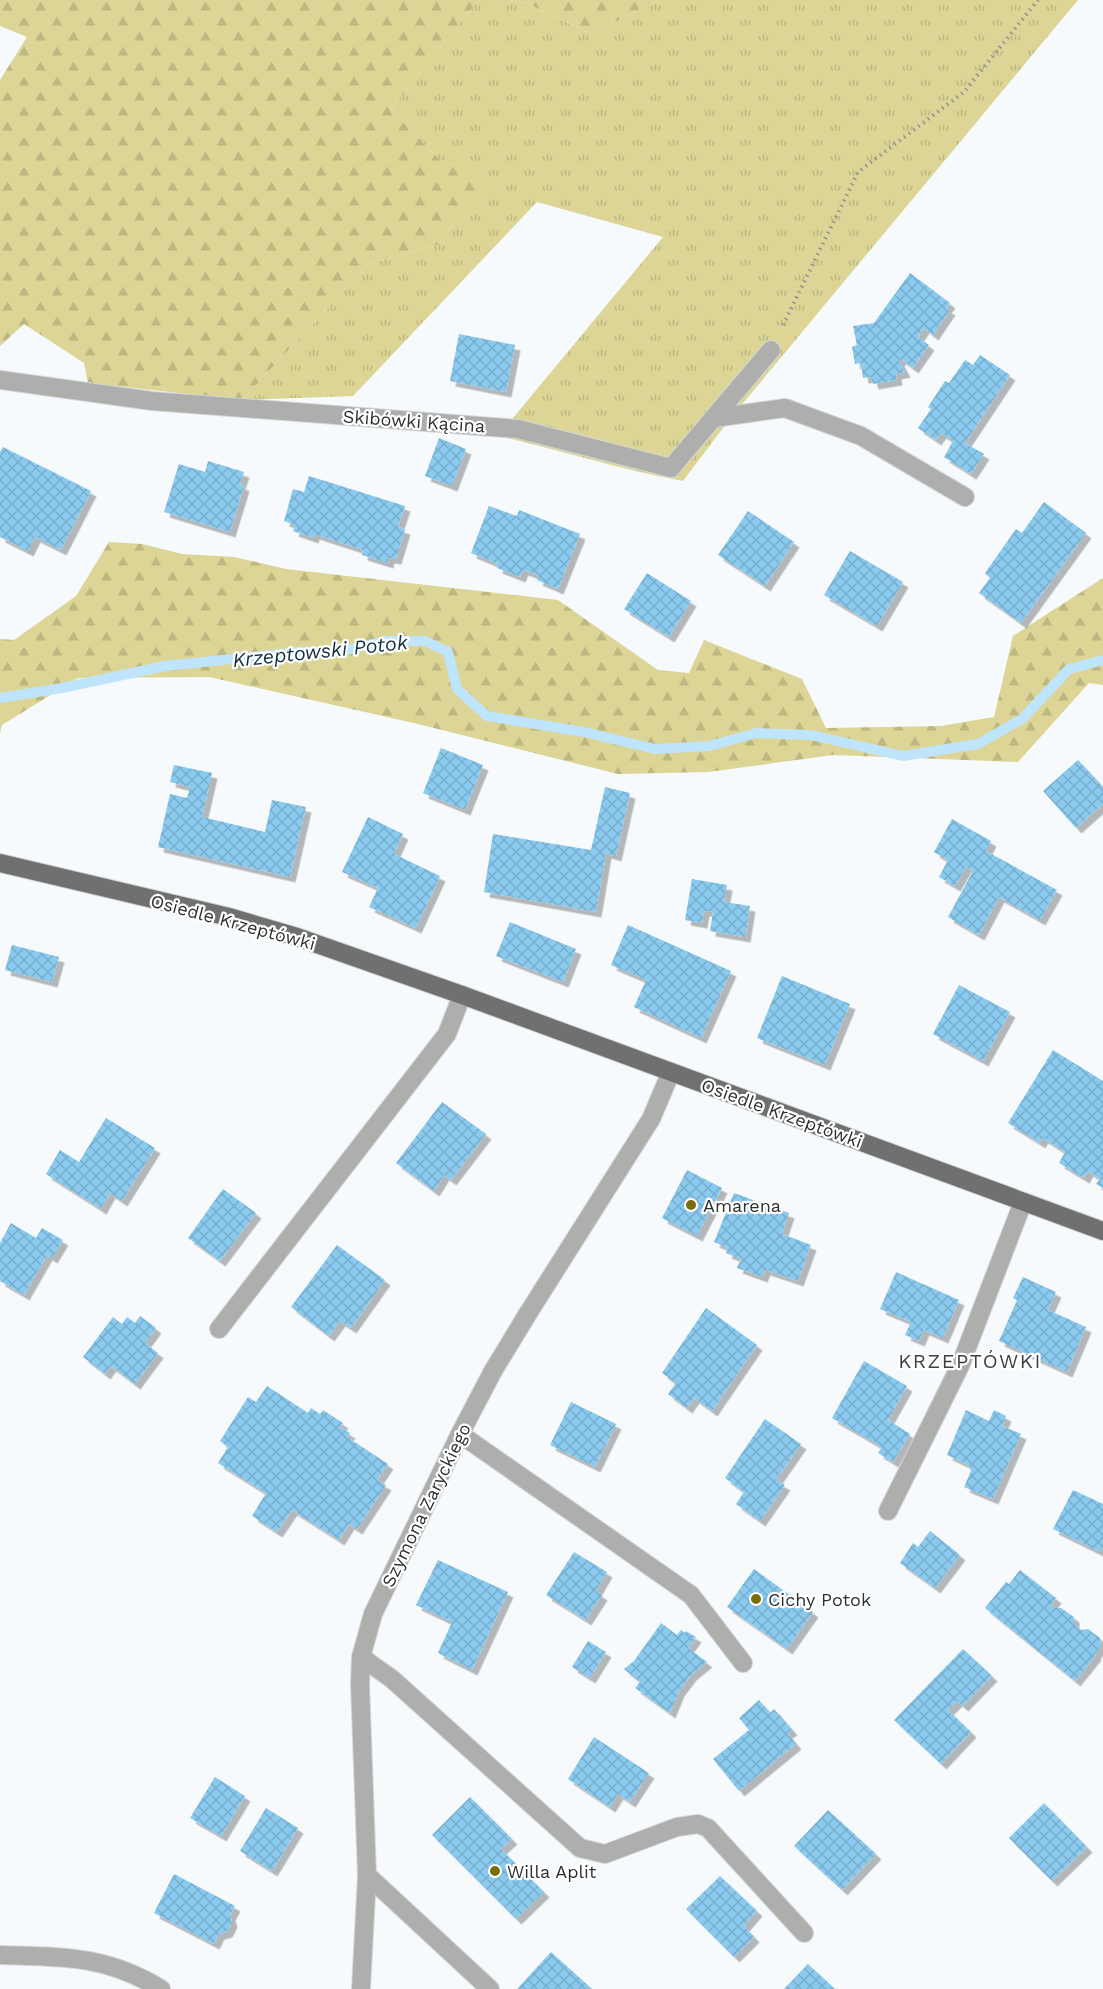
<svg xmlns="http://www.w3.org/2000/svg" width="1103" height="1989" viewBox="0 0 1103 1989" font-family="'Work Sans',sans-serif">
	<defs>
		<pattern id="grass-tufts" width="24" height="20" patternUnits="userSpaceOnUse" patternTransform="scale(1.5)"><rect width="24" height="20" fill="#dcd595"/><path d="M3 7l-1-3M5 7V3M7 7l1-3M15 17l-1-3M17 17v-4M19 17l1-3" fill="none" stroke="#bdb781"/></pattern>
		<pattern id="forest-firs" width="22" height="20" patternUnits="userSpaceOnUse" patternTransform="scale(1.5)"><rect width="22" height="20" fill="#dcd595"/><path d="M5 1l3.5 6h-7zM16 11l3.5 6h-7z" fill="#bdb781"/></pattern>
		<pattern id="building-cross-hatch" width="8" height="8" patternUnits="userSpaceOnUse" patternTransform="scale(1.5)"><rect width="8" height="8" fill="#8acaef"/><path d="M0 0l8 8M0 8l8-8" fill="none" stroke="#77aecd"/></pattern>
		<filter id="shadow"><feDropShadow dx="5.5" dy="5.5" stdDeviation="0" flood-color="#0004"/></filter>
	</defs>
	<rect width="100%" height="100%" fill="#f6fafc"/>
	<path fill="url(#grass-tufts)" d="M 479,0 L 508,0 L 526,3 L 592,34 L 658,0 L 1078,0 L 729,420 L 683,481 C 621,470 560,450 498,436 L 663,237 L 537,202 L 353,396 L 242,400 L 369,263 L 437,245 L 487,181 L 439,159 L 391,109 Z"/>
	<g fill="url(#forest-firs)">
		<path d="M 0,0 L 479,0 L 391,109 L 439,159 L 488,180 L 437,245 L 369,263 L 242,400 L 88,383 L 84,363 L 24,324 L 0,346 L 0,80 L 27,37 L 0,26 Z"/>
		<path d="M 508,0 L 658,0 L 592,34 L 526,3 Z"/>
		<path d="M 109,542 L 142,544 L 182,554 L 234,557 L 286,569 L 558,600 L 658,670 L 689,673 L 704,640 L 802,679 L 826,728 L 941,726 L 994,717 L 1013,636 L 1103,578 L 1103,685 L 1089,683 L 1018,762 L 833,755 L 708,772 L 618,774 L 418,724 L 209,677 L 78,678 L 2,725 L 0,733 L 0,639 L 14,640 L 76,596 Z"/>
	</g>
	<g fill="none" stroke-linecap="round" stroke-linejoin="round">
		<path stroke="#bfe5fc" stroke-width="10" d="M 0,698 L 62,688 L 165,666 L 299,652 L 343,651 L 385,641 L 425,641 L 448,652 L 457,689 L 487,716 L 584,732 L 655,749 L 709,746 L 757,733 L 811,735 L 903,756 L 978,744 L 1022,719 L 1069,669 L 1103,660"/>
	</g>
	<g fill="url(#building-cross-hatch)" filter="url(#shadow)">
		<path d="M 910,273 L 950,303 L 946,308 L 950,310 L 933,335 L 924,328 L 918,337 L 929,345 L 913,368 L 901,359 L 899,361 L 905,372 L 896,374 L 897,380 L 873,384 L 871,377 L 863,378 L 861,363 L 855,364 L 852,347 L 857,345 L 853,326 L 874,323 Z"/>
		<path d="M 459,334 L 515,345 L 506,392 L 450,381 Z"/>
		<path d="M 980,355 L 1010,375 L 965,443 L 984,454 L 971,474 L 944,457 L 953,441 L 941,433 L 936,440 L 918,428 L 931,409 L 928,407 L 945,381 L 949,383 L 965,360 L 973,365 Z"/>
		<path d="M 439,438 L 466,449 L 452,486 L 425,476 Z"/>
		<path d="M 3,447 L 91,491 L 61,550 L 35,537 L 28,551 L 0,537 L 0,452 Z"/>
		<path d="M 208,461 L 244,472 L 240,484 L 244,486 L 230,532 L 164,512 L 179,464 L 205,472 Z"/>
		<path d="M 309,476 L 405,506 L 398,527 L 405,529 L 396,559 L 389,558 L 388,563 L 362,555 L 363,550 L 314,534 L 313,538 L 293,531 L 295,525 L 284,521 L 293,489 L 304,492 Z"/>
		<path d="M 1044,502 L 1086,533 L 1021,623 L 979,593 L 990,578 L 985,573 L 1016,529 L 1022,533 Z"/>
		<path d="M 489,506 L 517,516 L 519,510 L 580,534 L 558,589 L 537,580 L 539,576 L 523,570 L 520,577 L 497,568 L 498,564 L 471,553 Z"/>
		<path d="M 748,511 L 794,542 L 765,586 L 718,555 Z"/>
		<path d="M 850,551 L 903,582 L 877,626 L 824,595 Z"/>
		<path d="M 647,573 L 691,601 L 669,637 L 624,609 Z"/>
		<path d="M 441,748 L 483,765 L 465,810 L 423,793 Z"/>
		<path d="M 1078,760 L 1103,787 L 1103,804 L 1076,828 L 1043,791 Z"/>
		<path d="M 174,765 L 212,773 L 202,817 L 265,832 L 272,800 L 306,807 L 290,877 L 158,847 L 170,794 L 187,798 L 190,787 L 170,782 Z"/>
		<path d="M 605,787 L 630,793 L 616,856 L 606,853 L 596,912 L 484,892 L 493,834 L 591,850 Z"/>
		<path d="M 368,817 L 403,834 L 394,854 L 440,876 L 416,928 L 369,907 L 378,888 L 342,872 Z"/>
		<path d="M 952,819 L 991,841 L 986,851 L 1057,890 L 1040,920 L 999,897 L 979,935 L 948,917 L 973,871 L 966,867 L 955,886 L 939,877 L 948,860 L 934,852 Z"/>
		<path d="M 692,879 L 727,885 L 724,902 L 750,906 L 745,937 L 710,931 L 713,912 L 704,911 L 702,923 L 685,920 Z"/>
		<path d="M 510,922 L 576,949 L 563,982 L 496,956 Z"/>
		<path d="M 628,925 L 731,971 L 701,1038 L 634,1007 L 646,980 L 611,965 Z"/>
		<path d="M 12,945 L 59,957 L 52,982 L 5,970 Z"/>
		<path d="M 782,976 L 850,1004 L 825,1065 L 757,1038 Z"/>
		<path d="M 959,985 L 1010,1012 L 983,1061 L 933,1034 Z"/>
		<path d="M 1053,1050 L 1103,1081 L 1103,1188 L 1096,1184 L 1100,1179 L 1088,1171 L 1084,1178 L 1059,1163 L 1065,1152 L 1043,1138 L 1040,1143 L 1008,1123 Z"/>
		<path d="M 442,1102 L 486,1134 L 451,1180 L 444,1175 L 434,1191 L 396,1163 Z"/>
		<path d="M 106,1118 L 155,1148 L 122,1201 L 110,1193 L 101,1209 L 46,1174 L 60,1150 L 79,1162 Z"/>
		<path d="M 687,1170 L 722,1188 L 697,1236 L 662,1218 Z"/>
		<path d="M 223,1189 L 256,1213 L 220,1261 L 188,1238 Z"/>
		<path d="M 734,1193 L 789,1213 L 782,1234 L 811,1245 L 798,1281 L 765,1270 L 762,1277 L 737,1268 L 741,1259 L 726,1253 L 728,1248 L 714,1242 Z"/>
		<path d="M 11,1223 L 36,1238 L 42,1228 L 63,1240 L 52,1258 L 47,1255 L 24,1295 L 0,1281 L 0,1243 Z"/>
		<path d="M 337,1245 L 385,1280 L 351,1328 L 340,1321 L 329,1336 L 291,1307 Z"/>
		<path d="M 896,1272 L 959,1300 L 943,1338 L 924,1330 L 919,1341 L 905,1335 L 911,1322 L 880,1309 Z"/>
		<path d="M 1023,1277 L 1056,1292 L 1048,1310 L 1086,1327 L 1067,1372 L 999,1341 L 1017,1300 L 1013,1298 Z"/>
		<path d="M 706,1308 L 757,1345 L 712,1411 L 694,1398 L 687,1408 L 668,1394 L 676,1383 L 662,1373 Z"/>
		<path d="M 140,1316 L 156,1328 L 145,1343 L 158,1353 L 135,1384 L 111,1366 L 105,1374 L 83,1357 L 113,1317 L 122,1324 L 127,1317 L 135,1323 Z"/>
		<path d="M 864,1361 L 907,1386 L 888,1420 L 910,1434 L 893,1462 L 878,1453 L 882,1447 L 832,1418 Z"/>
		<path d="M 267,1386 L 308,1413 L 311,1408 L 320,1414 L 323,1410 L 343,1423 L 340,1427 L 350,1433 L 347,1437 L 388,1464 L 377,1480 L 386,1485 L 357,1529 L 349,1524 L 339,1540 L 292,1510 L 277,1532 L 252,1516 L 266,1493 L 218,1463 L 228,1447 L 220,1441 L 248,1397 L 256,1402 Z"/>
		<path d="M 571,1402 L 616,1424 L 595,1467 L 550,1445 Z"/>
		<path d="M 966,1410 L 989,1421 L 994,1410 L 1006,1416 L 1002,1426 L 1021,1434 L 993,1499 L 964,1487 L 971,1471 L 969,1465 L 947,1455 Z"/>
		<path d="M 765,1419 L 801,1444 L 776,1480 L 785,1485 L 760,1521 L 736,1504 L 744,1492 L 725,1478 Z"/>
		<path d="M 1073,1490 L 1103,1504 L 1103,1547 L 1100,1552 L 1053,1529 Z"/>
		<path d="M 930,1531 L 960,1555 L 935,1588 L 900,1563 L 913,1543 L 918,1547 Z"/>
		<path d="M 574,1552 L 607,1572 L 596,1591 L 602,1595 L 586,1620 L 546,1595 Z"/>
		<path d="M 438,1560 L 508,1592 L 472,1670 L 438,1653 L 452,1622 L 416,1605 Z"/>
		<path d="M 754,1569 L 813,1612 L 787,1649 L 727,1607 Z"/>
		<path d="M 1020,1570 L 1056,1598 L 1051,1605 L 1055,1608 L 1061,1608 L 1074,1617 L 1074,1624 L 1081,1630 L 1088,1629 L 1100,1638 L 1101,1646 L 1095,1654 L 1096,1655 L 1075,1681 L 985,1608 L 1006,1582 L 1009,1584 Z"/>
		<path d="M 661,1623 L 677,1635 L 681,1630 L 685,1633 L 686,1631 L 696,1637 L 688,1648 L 707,1662 L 691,1675 L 679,1691 L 670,1713 L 635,1688 L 640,1682 L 624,1669 L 634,1661 Z"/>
		<path d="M 588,1641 L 606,1652 L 590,1678 L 572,1667 Z"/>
		<path d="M 963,1649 L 992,1676 L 963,1706 L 957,1701 L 948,1710 L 971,1732 L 941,1764 L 894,1720 Z"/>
		<path d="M 759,1700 L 770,1713 L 774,1709 L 792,1730 L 787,1733 L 796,1744 L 739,1791 L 713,1759 L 749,1730 L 739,1718 Z"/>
		<path d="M 594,1737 L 649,1773 L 630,1802 L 618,1794 L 610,1807 L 568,1779 Z"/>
		<path d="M 215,1777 L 245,1796 L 221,1836 L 190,1818 Z"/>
		<path d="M 470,1797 L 512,1839 L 501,1849 L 544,1892 L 516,1919 L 432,1835 Z"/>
		<path d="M 1044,1803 L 1087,1847 L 1052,1881 L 1009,1838 Z"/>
		<path d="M 266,1808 L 298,1828 L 272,1871 L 240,1851 Z"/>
		<path d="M 828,1810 L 876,1854 L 842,1890 L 794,1846 Z"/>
		<path d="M 174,1874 L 235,1906 L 230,1915 L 232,1922 L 227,1932 L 219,1934 L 214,1944 L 154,1913 Z"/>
		<path d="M 720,1876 L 757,1911 L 744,1926 L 754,1937 L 734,1957 L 686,1909 Z"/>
		<path d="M 551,1952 L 592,1989 L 517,1989 Z"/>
		<path d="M 808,1964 L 835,1989 L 784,1989 Z"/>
	</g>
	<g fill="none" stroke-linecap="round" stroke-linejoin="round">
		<g stroke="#d2d6d7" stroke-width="20">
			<g id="minor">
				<path d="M 0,380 L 152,401 L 518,429 L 671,468 L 771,350"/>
				<path d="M 714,418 L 785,408 L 861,436 L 965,497"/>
				<path d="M 219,1329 L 447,1034 L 462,995"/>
				<path d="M 460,1434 L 691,1595 L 743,1663"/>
				<path d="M 888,1511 L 960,1366 L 1023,1202"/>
				<path d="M 361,1657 L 392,1679 L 580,1848 L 605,1854 L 677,1827 L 698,1824 L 708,1828 L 804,1933"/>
				<path d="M 367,1875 L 490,1989"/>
				<path d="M 0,1955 C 63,1957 105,1955 161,1989"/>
				<path d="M 361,1989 L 367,1875 L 360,1684 L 361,1657 L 373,1614 L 460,1434 L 493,1371 L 527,1315 L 651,1119 L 671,1072"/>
			</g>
		</g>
		<g stroke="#d2d6d7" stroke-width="20">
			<path id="major" d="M 0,863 L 229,917 L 297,937 L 462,995 L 1103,1231"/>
		</g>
		<path stroke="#909394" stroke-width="4" stroke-dasharray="1.5 4.5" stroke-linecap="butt" d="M 783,325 L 858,172 L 964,92 L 1038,0"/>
		<use href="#minor" stroke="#aeaead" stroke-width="18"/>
		<use href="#major" stroke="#70706e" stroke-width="18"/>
	</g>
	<g fill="#796e0c" stroke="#fff" stroke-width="2">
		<circle cx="691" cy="1205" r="6"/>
		<circle cx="756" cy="1599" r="6"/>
		<circle cx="495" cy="1871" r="6"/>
	</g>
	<g text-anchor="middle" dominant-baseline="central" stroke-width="4.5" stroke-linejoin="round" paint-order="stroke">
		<g font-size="18" fill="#2f3131" stroke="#fff">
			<text transform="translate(414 421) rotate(4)">Skibówki Kącina</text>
			<text transform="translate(233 922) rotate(15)">Osiedle Krzeptówki</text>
			<text transform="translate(782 1113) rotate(20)">Osiedle Krzeptówki</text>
			<text transform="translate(426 1505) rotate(-64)">Szymona Zaryckiego</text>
		</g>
		<g font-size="18" fill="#2f3131" stroke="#fff" text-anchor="start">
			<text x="703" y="1205">Amarena</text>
			<text x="768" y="1599">Cichy Potok</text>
			<text x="507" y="1871">Willa Aplit</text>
		</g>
		<g font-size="20" font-style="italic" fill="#12303f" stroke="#fff">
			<text transform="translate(320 651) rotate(-6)">Krzeptowski Potok</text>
		</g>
		<g font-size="20" letter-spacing="1.5" fill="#3e4143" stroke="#fff">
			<text x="970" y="1361">KRZEPTÓWKI</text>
		</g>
	</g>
</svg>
